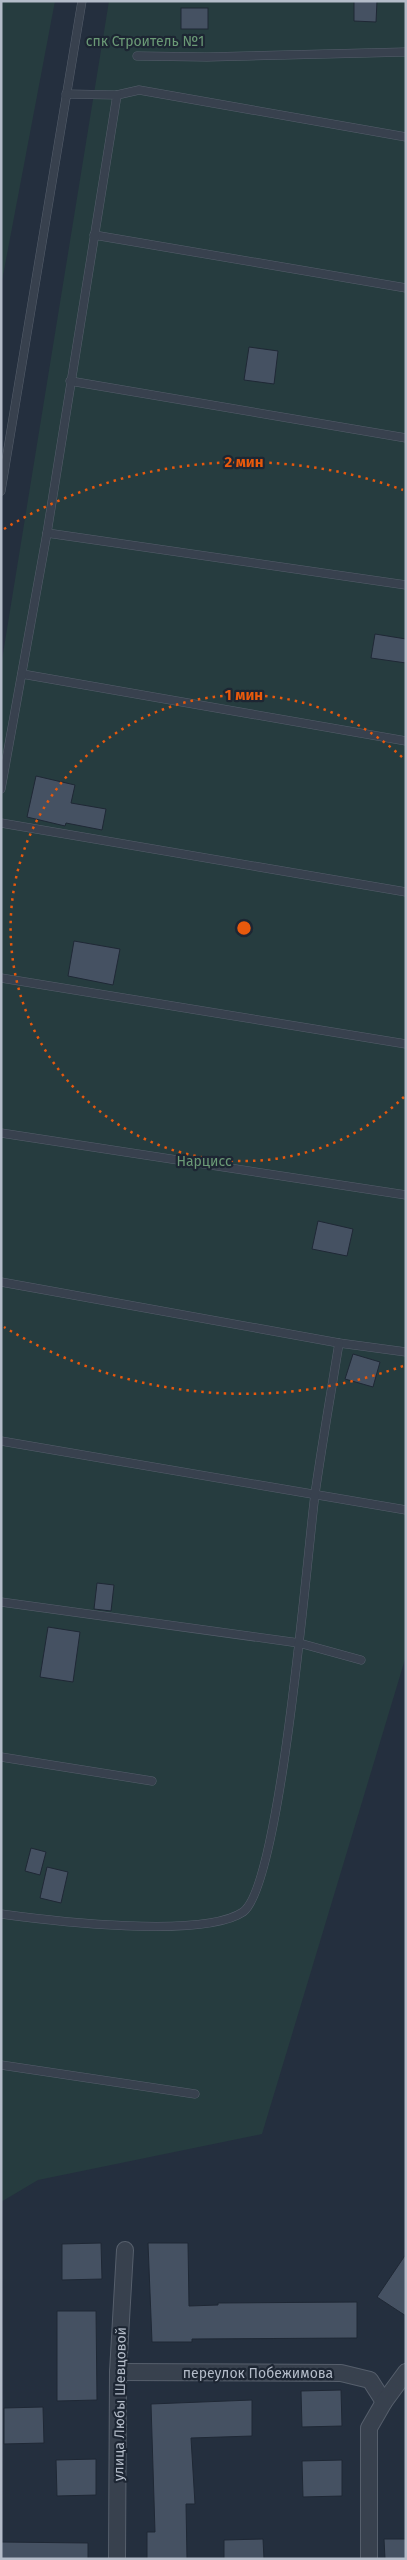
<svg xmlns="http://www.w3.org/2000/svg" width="407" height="2560" viewBox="0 0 407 2560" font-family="'Fira Sans',sans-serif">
	<rect width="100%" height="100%" fill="#242f3e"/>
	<g fill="#263c3f">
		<path d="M 1,1 L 55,1 L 1,286 Z"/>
		<path d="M 109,1 L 406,1 L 406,1656 L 262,2134 L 38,2180 L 1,2202 L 1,666 Z"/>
	</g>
	<g fill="#455162" stroke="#1f2835">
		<path d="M 354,1 L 377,1 L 376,22 L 354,21 Z"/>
		<rect x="181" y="8" width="27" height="21"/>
		<path d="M 249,347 L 278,351 L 274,384 L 244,380 Z"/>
		<path d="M 375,634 L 406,639 L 406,663 L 371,658 Z"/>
		<path d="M 36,776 L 75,785 L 71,803 L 106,809 L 102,830 L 66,823 L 65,826 L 27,817 Z"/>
		<path d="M 74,941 L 120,949 L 113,985 L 68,976 Z"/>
		<path d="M 318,1221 L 353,1229 L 347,1256 L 312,1249 Z"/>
		<path d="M 353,1354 L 380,1362 L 373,1387 L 345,1379 Z"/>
		<path d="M 97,1583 L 114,1585 L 111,1611 L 94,1609 Z"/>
		<path d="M 48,1627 L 80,1632 L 73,1682 L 40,1677 Z"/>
		<path d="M 31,1848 L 46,1852 L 40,1875 L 25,1871 Z"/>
		<path d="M 47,1867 L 68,1872 L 61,1903 L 40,1898 Z"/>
		<path d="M 101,2243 L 102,2279 L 62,2280 L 62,2244 Z"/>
		<path d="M 148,2243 L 188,2243 L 189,2306 L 218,2305 L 218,2303 L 357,2302 L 357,2338 L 192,2339 L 192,2342 L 152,2342 Z"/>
		<path d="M 406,2254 L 406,2316 L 377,2297 Z"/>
		<path d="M 57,2311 L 96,2311 L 97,2400 L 57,2401 Z"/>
		<path d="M 341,2390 L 342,2426 L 302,2427 L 301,2391 Z"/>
		<path d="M 252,2400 L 252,2436 L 191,2438 L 195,2504 L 186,2504 L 187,2559 L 147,2559 L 147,2532 L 155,2532 L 151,2404 Z"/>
		<path d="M 43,2407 L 44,2443 L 4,2444 L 4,2408 Z"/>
		<path d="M 96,2459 L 96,2495 L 57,2496 L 56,2460 Z"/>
		<path d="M 342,2460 L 342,2496 L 303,2497 L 302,2461 Z"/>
		<path d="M 263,2539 L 264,2559 L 224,2559 L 224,2540 Z"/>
		<path d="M 384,2539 L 406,2539 L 406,2559 L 385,2559 Z"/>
		<path d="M 1,2542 L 88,2543 L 88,2559 L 1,2559 Z"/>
	</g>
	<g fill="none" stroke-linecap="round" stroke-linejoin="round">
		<g stroke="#565f6c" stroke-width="9">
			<g id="service">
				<path d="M 137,56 L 207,57 L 406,52"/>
				<path d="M 117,95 L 139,90 L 406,137"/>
				<path d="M 94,235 L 406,288"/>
				<path d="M 70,381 L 406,438"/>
				<path d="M 1,491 L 82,1"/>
				<path d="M 47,533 L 406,585"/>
				<path d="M 22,674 L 406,741"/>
				<path d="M 1,789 L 47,533 L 117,95 L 66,94"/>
				<path d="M 1,823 L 406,892"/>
				<path d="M 1,978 L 406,1044"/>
				<path d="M 1,1133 L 406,1195"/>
				<path d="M 1,1282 L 339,1343 L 406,1352"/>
				<path d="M 1,1441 L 406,1510"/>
				<path d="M 1,1602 L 299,1643 L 361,1660"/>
				<path d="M 1,1757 L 152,1781"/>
				<path d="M 1,1914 C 52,1921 203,1939 243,1912 C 281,1885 307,1556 315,1494 C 322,1444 331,1393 339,1343"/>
				<path d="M 1,2065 L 195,2094"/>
			</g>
		</g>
		<g stroke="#565f6c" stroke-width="18">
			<g id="minor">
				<path d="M 118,2372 L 341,2373 L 370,2380 L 384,2402"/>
				<path d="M 117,2559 L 118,2372 L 125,2250"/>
				<path d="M 369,2559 L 369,2428 L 384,2402 L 406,2372"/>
			</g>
		</g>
		<use href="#service" stroke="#38414e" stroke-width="8"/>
		<use href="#minor" stroke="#38414e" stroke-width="16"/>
	</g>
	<g fill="none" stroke="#e8590c" stroke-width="2.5" stroke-dasharray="2.5 5">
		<path d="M404 1097A233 233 0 1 1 404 759"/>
		<path d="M403 1366A466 466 0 0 1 4 1327M4 529A466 466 0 0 1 403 490"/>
	</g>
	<g text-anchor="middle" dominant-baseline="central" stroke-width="4.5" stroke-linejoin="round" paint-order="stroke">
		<g font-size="14" fill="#6b9a76" stroke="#1d2633">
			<text x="145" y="41">спк Строитель №1</text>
			<text x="204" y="1161">Нарцисс</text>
		</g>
		<g font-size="14" fill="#b4bcc9" stroke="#1d2633">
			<text x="258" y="2373">переулок Побежимова</text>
			<text transform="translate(120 2404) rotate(-89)">улица Любы Шевцовой</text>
		</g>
	</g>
	<circle cx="244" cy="928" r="8" fill="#e8590c" stroke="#1d2633" stroke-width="2.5"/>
	<g font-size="15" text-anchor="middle" font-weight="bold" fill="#e8590c" stroke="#1d2633" stroke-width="4.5" stroke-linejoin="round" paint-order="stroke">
		<text x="244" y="467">2 мин</text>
		<text x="244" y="700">1 мин</text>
	</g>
	<rect width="407" height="2560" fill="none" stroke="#b4bcc9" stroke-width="5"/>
</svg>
